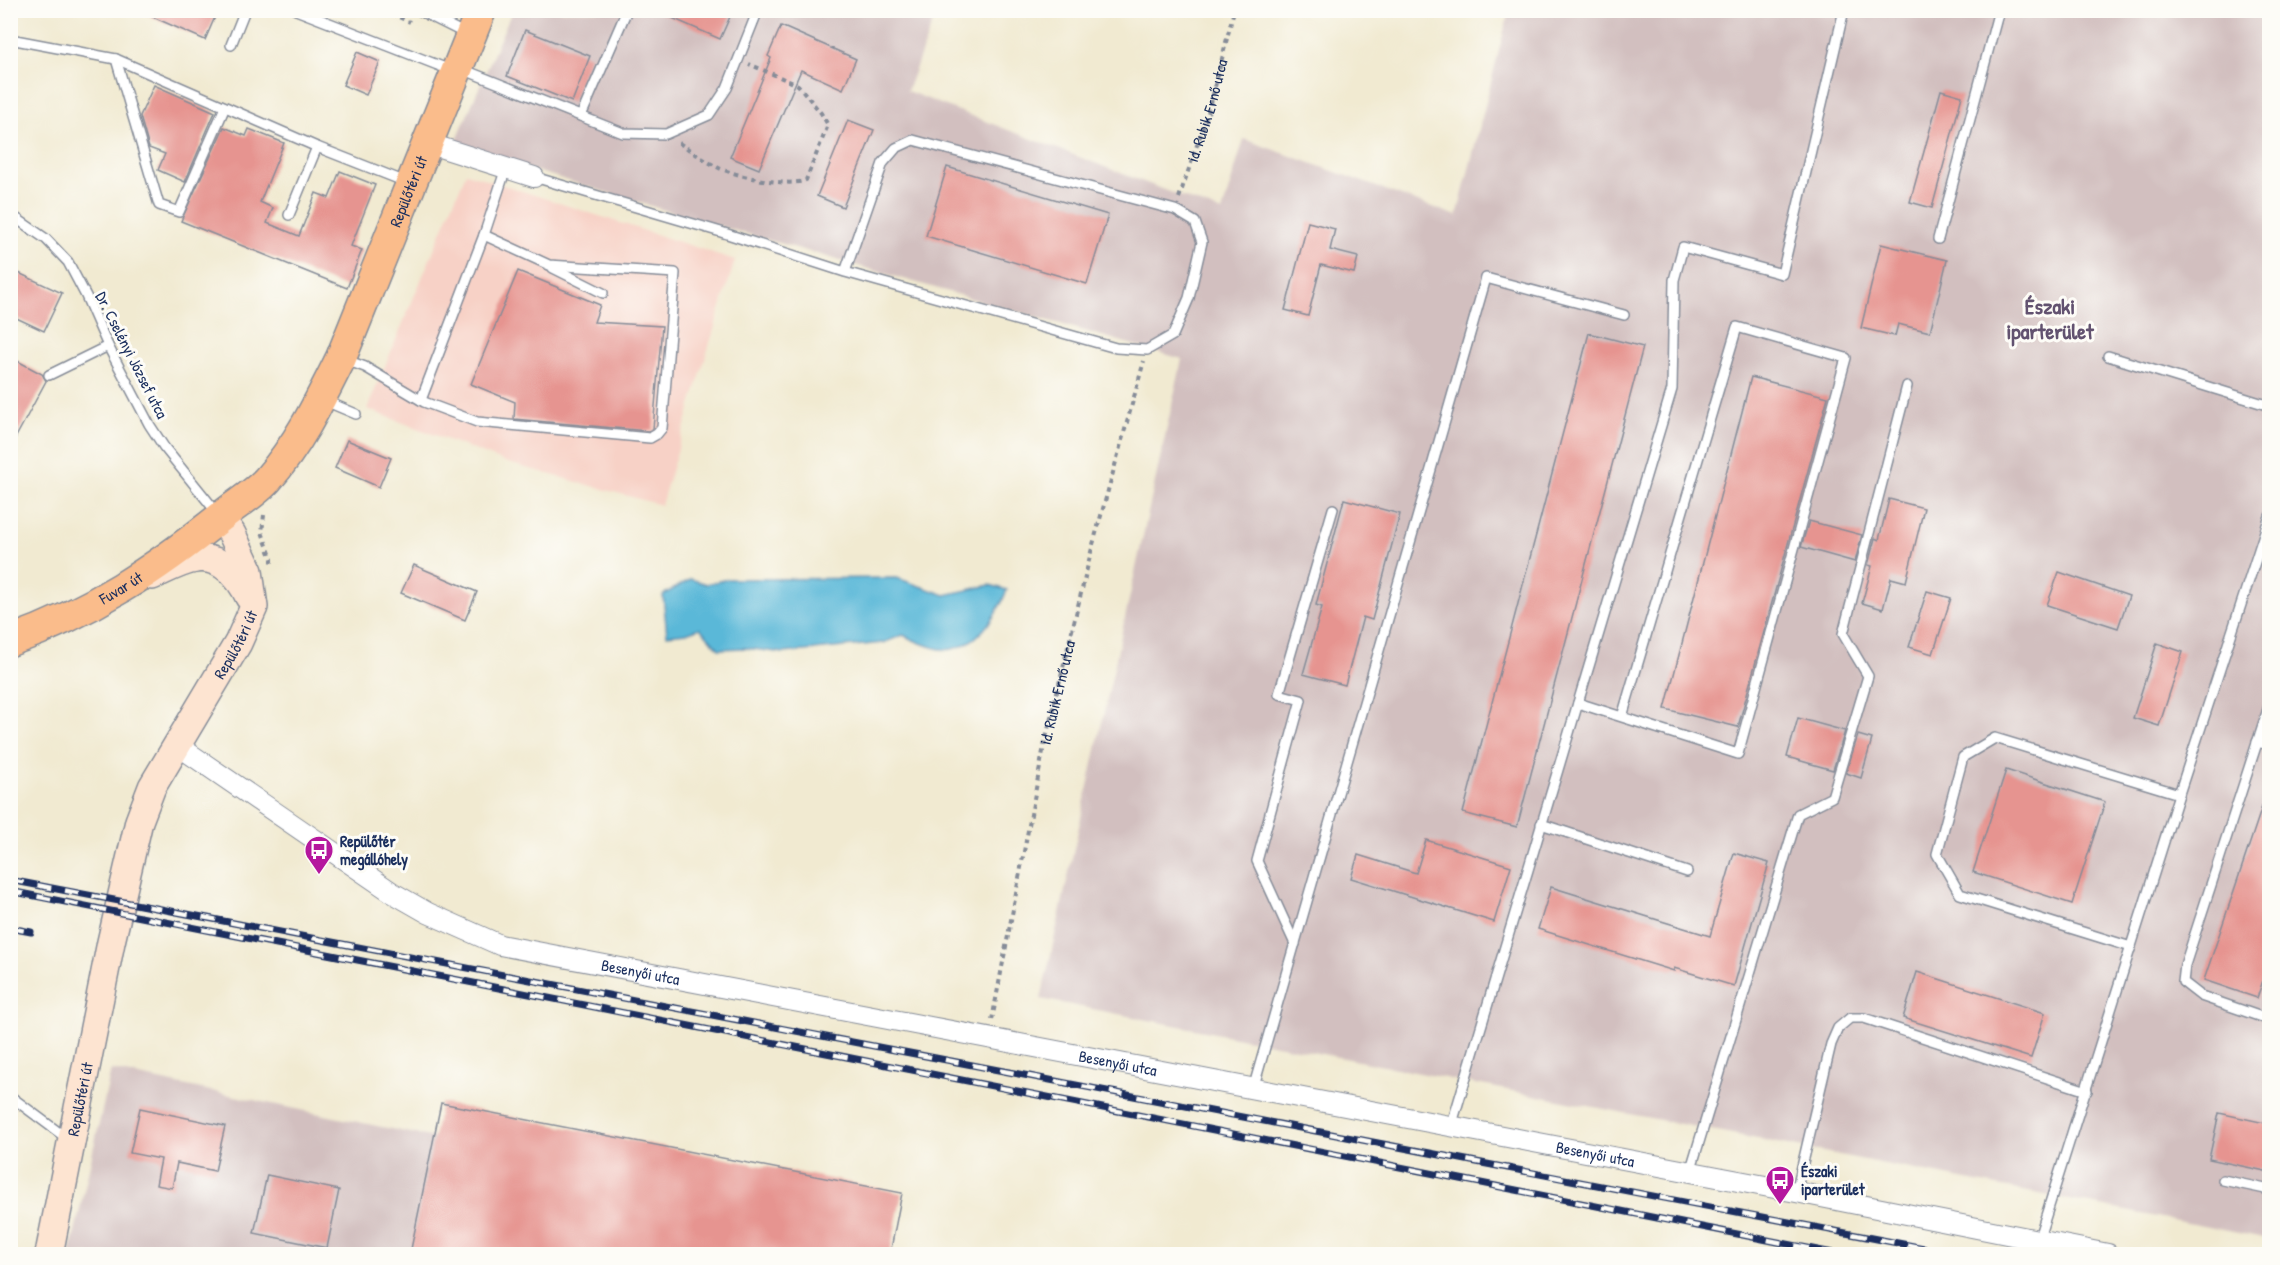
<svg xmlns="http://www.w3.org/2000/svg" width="2280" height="1265" viewBox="0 0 2280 1265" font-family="'Patrick Hand',sans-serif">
	<rect width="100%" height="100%" fill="#fdfcf7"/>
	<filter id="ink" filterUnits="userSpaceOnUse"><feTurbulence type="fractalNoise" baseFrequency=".0167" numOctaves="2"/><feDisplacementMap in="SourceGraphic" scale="12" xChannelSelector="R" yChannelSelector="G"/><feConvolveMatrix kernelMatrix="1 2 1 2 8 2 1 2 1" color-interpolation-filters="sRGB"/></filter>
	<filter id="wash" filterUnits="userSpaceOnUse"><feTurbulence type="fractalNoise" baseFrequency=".008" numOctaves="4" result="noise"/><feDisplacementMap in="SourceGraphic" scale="24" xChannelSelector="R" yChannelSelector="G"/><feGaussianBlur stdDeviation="1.35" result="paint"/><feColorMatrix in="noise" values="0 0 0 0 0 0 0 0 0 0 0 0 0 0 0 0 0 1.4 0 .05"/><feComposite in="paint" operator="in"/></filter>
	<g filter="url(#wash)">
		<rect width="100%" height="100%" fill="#f1ead1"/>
		<path fill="#f7d1c6" d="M 466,173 L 735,260 L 661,505 L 508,463 L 367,409 Z"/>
		<g fill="#d2bfbf">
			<path d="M 512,11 L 937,11 L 907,91 L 1222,212 L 1244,139 L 1457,216 L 1509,11 L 2269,11 L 2269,1239 L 1041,999 L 1182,359 L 671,212 L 454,146 Z"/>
			<path d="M 111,1070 L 529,1158 L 507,1254 L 70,1254 Z"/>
		</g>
		<path fill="#5ab8d8" stroke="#3a749b" stroke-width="1.5" d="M 897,578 L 945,595 L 990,585 L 1007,590 C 997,615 980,643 952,649 C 938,652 915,641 903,635 L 883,643 L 784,653 L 745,648 L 719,649 L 700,628 L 686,633 L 667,635 L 663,595 L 691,579 L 706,584 L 728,579 Z"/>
		<g id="blocks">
			<g fill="#e69490">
				<path d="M 137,10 L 218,10 L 205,40 Z"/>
				<path d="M 654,10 L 733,10 L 720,39 Z"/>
				<path d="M 781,26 L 856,59 L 843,89 L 801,70 L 759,169 L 730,157 L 771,58 L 768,56 Z"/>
				<path d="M 525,30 L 590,56 L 572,102 L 507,76 Z"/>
				<path d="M 357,52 L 380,62 L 366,95 L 343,85 Z"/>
				<path d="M 154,85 L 215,112 L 185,182 L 158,170 L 165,154 L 149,148 L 140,116 Z"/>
				<path d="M 1941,90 L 1962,96 L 1932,208 L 1910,202 Z"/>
				<path d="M 848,120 L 874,130 L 843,207 L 817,196 Z"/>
				<path d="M 224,127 L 246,136 L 249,129 L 284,143 L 260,202 L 273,208 L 267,223 L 299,236 L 316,193 L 329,198 L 340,171 L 375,185 L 351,246 L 362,250 L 347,288 L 181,221 Z"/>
				<path d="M 947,167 L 1108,215 L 1087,284 L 926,236 Z"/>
				<path d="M 1308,222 L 1335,229 L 1330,250 L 1358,257 L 1354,273 L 1321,265 L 1308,316 L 1285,310 Z"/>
				<path d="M 1881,244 L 1947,260 L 1930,332 L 1898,324 L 1895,336 L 1861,328 Z"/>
				<path d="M 10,269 L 62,293 L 44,331 L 10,315 Z"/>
				<path d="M 518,271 L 600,305 L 594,322 L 662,326 L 653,429 L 648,431 L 514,419 L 515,402 L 471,384 Z"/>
				<path d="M 1589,333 L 1643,347 L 1517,827 L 1463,813 Z"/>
				<path d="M 10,357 L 42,374 L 46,381 L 10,448 Z"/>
				<path d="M 1751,377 L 1828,397 L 1738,727 L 1665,709 Z"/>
				<path d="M 347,440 L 391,458 L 379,487 L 335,468 Z"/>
				<path d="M 1344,499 L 1400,514 L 1372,620 L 1363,617 L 1345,685 L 1303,674 L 1322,607 L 1316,605 Z"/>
				<path d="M 1889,499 L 1924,508 L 1906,582 L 1891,578 L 1883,609 L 1862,603 L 1872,566 L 1868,565 L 1875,538 L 1879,540 Z"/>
				<path d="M 1809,521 L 1862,535 L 1855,562 L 1801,547 Z"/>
				<path d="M 414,565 L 477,592 L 465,620 L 401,593 Z"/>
				<path d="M 2059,572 L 2129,596 L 2118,628 L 2047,605 Z"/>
				<path d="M 1927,591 L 1951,598 L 1933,654 L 1909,647 Z"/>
				<path d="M 2157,643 L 2183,652 L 2159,726 L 2133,718 Z"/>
				<path d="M 1798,718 L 1845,731 L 1833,770 L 1787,757 Z"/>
				<path d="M 1858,735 L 1872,739 L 1861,778 L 1846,773 Z"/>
				<path d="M 2006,770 L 2105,802 L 2072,904 L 1973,872 Z"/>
				<path d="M 2267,792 L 2270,792 L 2270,960 L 2257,998 L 2204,980 Z"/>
				<path d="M 1426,840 L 1511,866 L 1494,922 L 1351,878 L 1358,855 L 1416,873 Z"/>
				<path d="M 1734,853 L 1769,863 L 1734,986 L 1674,968 L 1674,971 L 1538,929 L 1551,887 L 1710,936 Z"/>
				<path d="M 1917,972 L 2045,1013 L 2031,1058 L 1903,1018 Z"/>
				<path d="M 441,1103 L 902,1193 L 890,1254 L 410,1254 Z"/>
				<path d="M 140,1108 L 225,1126 L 215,1171 L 177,1163 L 172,1188 L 156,1185 L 161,1159 L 130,1153 Z"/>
				<path d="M 2219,1113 L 2270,1124 L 2270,1172 L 2209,1159 Z"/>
				<path d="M 267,1175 L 339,1190 L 327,1248 L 254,1233 Z"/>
			</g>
		</g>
	</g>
	<g filter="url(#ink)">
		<use href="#blocks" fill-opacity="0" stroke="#868c98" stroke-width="1.5"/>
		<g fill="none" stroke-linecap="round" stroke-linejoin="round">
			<g stroke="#868c98" stroke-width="12">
				<g id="lane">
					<path d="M 296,10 L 453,71"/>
					<path d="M 418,10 L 468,35"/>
					<path d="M 10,39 L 116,59 L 317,147 L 406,182"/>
					<path d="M 231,45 L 245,10"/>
					<path d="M 116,59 L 159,205 L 179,212 L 225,107"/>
					<path d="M 462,69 L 623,133 L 666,134 L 709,115 L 727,88 L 758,10"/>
					<path d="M 581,116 L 627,10"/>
					<path d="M 534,177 L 721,232 L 845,272 L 1116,348 L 1147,350 L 1173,335 L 1189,298 L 1202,242 L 1195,222 L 1175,210 L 913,140 L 896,148 L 883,163 L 845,272"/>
					<path d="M 10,214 L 46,239 L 68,262 L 86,296 L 108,346 L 149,424 L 164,447 L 218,514"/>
					<path d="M 289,215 L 317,147"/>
					<path d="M 1938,239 L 1999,10"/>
					<path d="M 553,268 L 603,293"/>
					<path d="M 2108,356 L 2270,406"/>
					<path d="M 346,360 L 365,367 L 424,402 L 477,422 L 650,438 L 657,434 L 662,428 L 675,273 L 549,265 L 484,235"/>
					<path d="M 49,375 L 108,346"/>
					<path d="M 323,400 L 356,414"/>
					<path d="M 421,400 L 484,235 L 506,168"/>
					<path d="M 1578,703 L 1738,754 L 1846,358 L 1737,327 L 1622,717"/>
					<path d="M 2270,703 L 2185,965 L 2183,982 L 2201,996 L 2270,1020"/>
					<path d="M 2257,742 L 2270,745"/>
					<path d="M 1541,824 L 1687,872"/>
					<path d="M 1295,944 L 1257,861 L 1301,700 L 1279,694 L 1333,509"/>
					<path d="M 2131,947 L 1960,894 L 1937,854 L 1963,757 L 1995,738 L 2179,794"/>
					<path d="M 1253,1089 L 1486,278 L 1624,315"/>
					<path d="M 10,1096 L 69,1140"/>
					<path d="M 1451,1127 L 1672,389 L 1674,280 L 1683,247 L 1782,274 L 1844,10"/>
					<path d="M 1690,1172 L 1798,814 L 1832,797 L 1868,676 L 1843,634 L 1907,386"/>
					<path d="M 2223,1180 L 2270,1190"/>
					<path d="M 1796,1192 L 1831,1044 L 1838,1028 L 1850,1018 L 1864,1018 L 2087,1091"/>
					<path d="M 2038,1241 L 2179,794 L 2270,516"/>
				</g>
			</g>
			<g stroke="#868c98" stroke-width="22">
				<g id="street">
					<path d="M 427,143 L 534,177"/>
					<path id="s3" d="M 177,745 L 393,893 L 428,913 L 500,945 L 1796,1192 L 2108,1254"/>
				</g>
			</g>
			<g stroke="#868c98" stroke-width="30">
				<g id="secondary">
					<path d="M 152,576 C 166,570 181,561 196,559 C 221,555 240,578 249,597"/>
					<path id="s4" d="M 49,1254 L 111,942 L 139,821 L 152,787 L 238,643 L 254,607 L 249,571 L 232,534 L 220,517"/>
				</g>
			</g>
			<g stroke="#868c98" stroke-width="33">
				<g id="primary">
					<path id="s5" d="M 10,641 C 90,613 157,568 222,516 C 236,504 256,493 268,479 C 299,444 320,400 341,358 L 481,10"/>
				</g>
			</g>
			<g stroke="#868c98" stroke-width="4" stroke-dasharray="4.5 4.5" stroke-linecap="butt">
				<path d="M 383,10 L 410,22"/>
				<path d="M 679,143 C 692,151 705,161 719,168 C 737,176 789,188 806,180 L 828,125 L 821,113 L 798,85 L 749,64"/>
				<path id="s1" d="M 1179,198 L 1210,107 L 1234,10"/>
				<path d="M 264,515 L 262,532 L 272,559 L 272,566"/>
				<path id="s2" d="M 992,1020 L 1044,746 L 1092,548 L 1144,361"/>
			</g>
			<use href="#lane" stroke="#fff" stroke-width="9"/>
			<use href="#street" stroke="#fff" stroke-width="20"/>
			<use href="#secondary" stroke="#fde4d1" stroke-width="27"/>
			<use href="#primary" stroke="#fabc8b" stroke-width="30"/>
			<g stroke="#1b2f5e" stroke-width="7">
				<g id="rail">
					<path d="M 10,880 L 1955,1254"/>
					<path d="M 10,891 L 1838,1254"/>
					<path d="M 10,928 L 31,932"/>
				</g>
			</g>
			<use href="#rail" stroke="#fdfcf7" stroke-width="4.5" stroke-dasharray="14" stroke-linecap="butt"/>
		</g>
	</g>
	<defs>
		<g id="bus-pin" transform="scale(1.5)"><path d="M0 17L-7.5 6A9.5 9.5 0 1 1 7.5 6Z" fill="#b5179e" stroke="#fdfcf7"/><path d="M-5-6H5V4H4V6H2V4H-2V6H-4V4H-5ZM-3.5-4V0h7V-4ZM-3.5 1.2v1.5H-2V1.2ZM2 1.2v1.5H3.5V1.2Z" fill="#fff"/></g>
	</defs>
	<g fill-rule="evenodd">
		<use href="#bus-pin" x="319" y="850"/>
		<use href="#bus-pin" x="1780" y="1180"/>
	</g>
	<g text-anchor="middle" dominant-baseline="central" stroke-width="6" stroke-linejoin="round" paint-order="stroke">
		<g font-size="16" fill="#1b2f5e" stroke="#fdfcf7">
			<text stroke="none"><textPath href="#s1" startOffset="92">id. Rubik Ernő utca</textPath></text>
			<text stroke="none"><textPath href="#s5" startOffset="628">Repülőtéri út</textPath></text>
			<text transform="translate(132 355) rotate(63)">Dr. Cselényi József utca</text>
			<text stroke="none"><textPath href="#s5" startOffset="123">Fuvar út</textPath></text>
			<text stroke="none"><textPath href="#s4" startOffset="644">Repülőtéri út</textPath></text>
			<text stroke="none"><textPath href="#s2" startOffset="334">id. Rubik Ernő utca</textPath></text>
			<text stroke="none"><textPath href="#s3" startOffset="524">Besenyői utca</textPath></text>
			<text stroke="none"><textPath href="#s3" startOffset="1010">Besenyői utca</textPath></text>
			<text stroke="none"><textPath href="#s4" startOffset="158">Repülőtéri út</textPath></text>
			<text stroke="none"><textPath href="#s3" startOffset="1496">Besenyői utca</textPath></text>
		</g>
		<g font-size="16" font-weight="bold" fill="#1b2f5e" stroke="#fdfcf7" text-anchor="start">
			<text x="340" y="841">Repülőtér<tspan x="340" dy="18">megállóhely</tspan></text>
			<text x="1801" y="1171">Északi<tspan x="1801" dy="18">iparterület</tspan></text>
		</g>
		<g font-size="22" font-weight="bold" fill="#625270" stroke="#fdfcf7">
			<text x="2050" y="306">Északi<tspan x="2050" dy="25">iparterület</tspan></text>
		</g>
	</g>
	<rect width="2280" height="1265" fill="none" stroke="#fdfcf7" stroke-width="36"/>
</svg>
